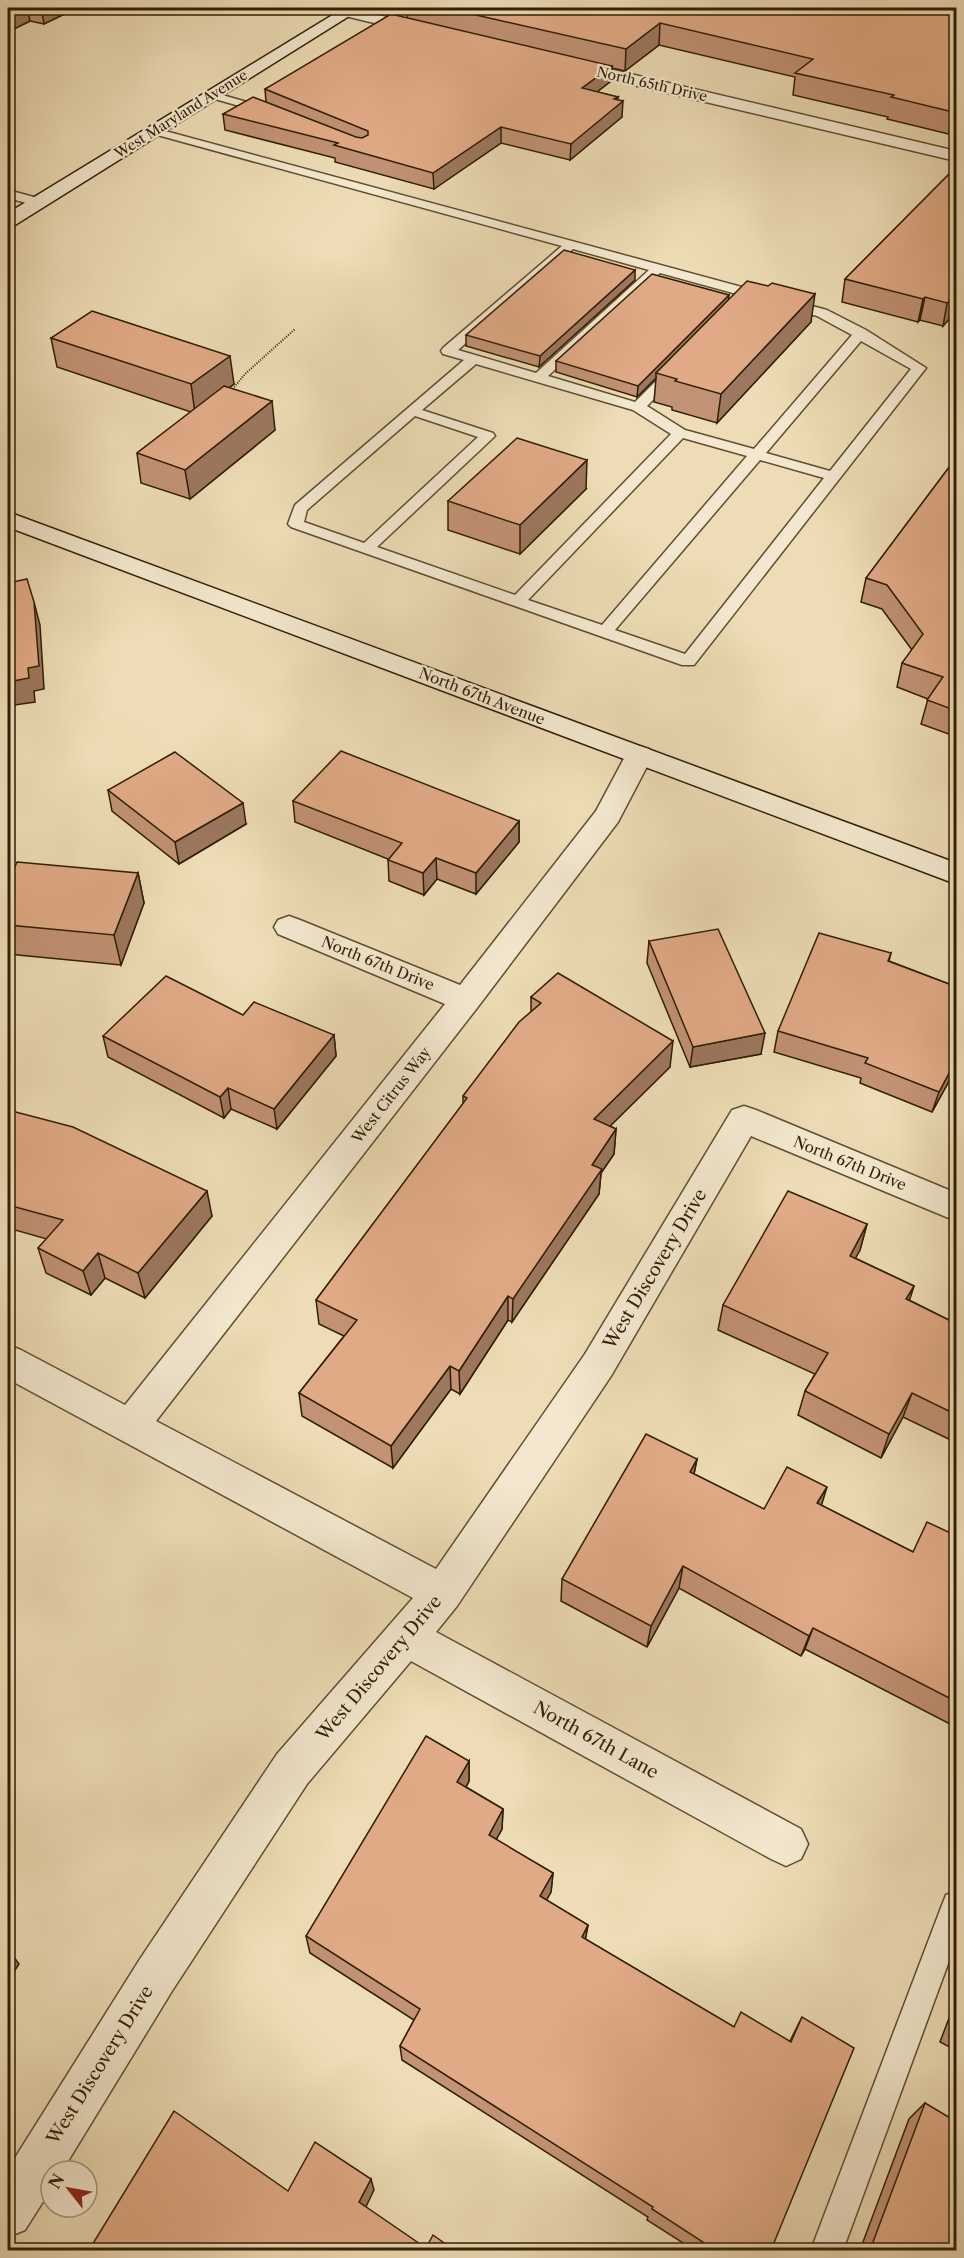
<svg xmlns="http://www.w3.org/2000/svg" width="964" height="2258" viewBox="0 0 964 2258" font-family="'Libre Caslon Text',serif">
	<rect width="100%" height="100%" fill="#eddcb5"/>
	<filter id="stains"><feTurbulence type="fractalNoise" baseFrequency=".00333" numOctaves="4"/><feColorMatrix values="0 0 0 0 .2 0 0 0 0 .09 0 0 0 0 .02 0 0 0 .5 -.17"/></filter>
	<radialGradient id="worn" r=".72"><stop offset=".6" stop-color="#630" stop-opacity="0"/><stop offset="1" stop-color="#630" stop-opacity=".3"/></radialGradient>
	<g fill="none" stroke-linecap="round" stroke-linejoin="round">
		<g stroke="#5f4e30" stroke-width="3">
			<g id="lane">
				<path d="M 212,92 L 271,109 L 273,111 L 267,114 L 208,97 L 208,93 Z"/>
				<path d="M 154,128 L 827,310 L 866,330 L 926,368 L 694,665 L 682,665 L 291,527 L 288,524 L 295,505 L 464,360 L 443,354 L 441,351 L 443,348 L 562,246 L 150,133 L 148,131 ZM 573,249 L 649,270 L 536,373 L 458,350 ZM 660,273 L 817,316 L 852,335 L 754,449 L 685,430 L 647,406 L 679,374 L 681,371 L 679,368 L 669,368 L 635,402 L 548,376 ZM 861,341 L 911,369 L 830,471 L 766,453 ZM 476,364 L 633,410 L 671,434 L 515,595 L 377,547 L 495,436 L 493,433 L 422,410 ZM 415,416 L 478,437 L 364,543 L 304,522 L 307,510 ZM 683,438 L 747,456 L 602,625 L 528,600 ZM 760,460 L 824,478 L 685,654 L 615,630 Z"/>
				<path d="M 8,190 L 41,199 L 43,202 L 37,206 L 8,198 Z"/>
				<path d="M 956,1891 L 956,1942 L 843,2250 L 811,2250 L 942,1905 L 946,1895 Z"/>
			</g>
		</g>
		<g stroke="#5f4e30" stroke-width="3">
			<g id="street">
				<path d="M 348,8 L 430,27 L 432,30 L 424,35 L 341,15 L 339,12 L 341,9 Z"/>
				<path d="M 567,59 L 956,151 L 956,161 L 561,68 L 559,64 Z"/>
				<path d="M 639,746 L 649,749 L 653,755 L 618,822 L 477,1008 L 156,1421 L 436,1569 L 585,1354 L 732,1110 L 744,1106 L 756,1110 L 956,1193 L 956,1221 L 751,1136 L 611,1376 L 457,1606 L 436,1632 L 801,1829 L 808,1844 L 801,1859 L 786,1866 L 771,1859 L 411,1661 L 307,1784 L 172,1991 L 62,2171 L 51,2171 L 51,2189 L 25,2230 L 8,2237 L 8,2169 L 140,1959 L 277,1754 L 413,1598 L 8,1379 L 8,1345 L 21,1350 L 125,1405 L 445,1004 L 278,934 L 274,927 L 278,920 L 289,916 L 300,920 L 460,985 L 596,811 L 629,749 Z"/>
			</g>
		</g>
		<g stroke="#301e04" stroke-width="3">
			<g id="secondary">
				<path d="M 344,8 L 362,8 L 15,225 L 8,227 L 8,213 Z"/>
				<path d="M 8,512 L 956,863 L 956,884 L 8,527 Z"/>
			</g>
		</g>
		<path stroke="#301e04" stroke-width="2" stroke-dasharray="1 1.5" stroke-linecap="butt" d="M 231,391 L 245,374 L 295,329"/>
		<use href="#lane" fill="#f3e8cf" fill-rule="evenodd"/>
		<use href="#street" fill="#f3e8cf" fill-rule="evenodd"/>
		<use href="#secondary" fill="#f3e8cf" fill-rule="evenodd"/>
	</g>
	<g fill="#c19273" stroke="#301e04" stroke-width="1.5">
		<path d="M 8,8 L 77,8 L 44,24 L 30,21 L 10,31 L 8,30 Z"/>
		<path d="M 407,8 L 951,8 L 957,9 L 957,136 L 887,119 L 888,117 L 793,95 L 795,77 L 659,45 L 625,71 L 612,68 L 611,81 L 597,92 L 618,97 L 617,100 L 622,117 L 570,160 L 501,143 L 434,189 L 335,162 L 335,158 L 225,130 L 223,114 L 266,102 L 265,89 L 407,18 Z"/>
		<path d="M 957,166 L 957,310 L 943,326 L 920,320 L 918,322 L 842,302 L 845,279 Z"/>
		<path d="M 635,280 L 539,367 L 466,346 L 466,335 Z"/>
		<path d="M 728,300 L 811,322 L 717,423 L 672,410 L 672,407 L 654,402 L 656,378 L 637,397 L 556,372 L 556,361 Z"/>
		<path d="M 51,338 L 234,384 L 229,388 L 275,430 L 190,499 L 141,483 L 137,453 L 191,412 L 57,367 Z"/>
		<path d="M 956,458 L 957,737 L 921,724 L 928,699 L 897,687 L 902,663 L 912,650 L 882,609 L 861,602 L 866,578 Z"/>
		<path d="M 586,489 L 520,554 L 448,530 L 448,501 Z"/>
		<path d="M 108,790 L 246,824 L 179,864 L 112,811 Z"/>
		<path d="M 293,801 L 519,821 L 519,842 L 476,894 L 437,879 L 424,895 L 389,881 L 388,859 L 295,822 Z"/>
		<path d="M 138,873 L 144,903 L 121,965 L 8,954 L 8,883 Z"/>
		<path d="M 649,941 L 761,1054 L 690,1067 L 647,963 Z"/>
		<path d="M 891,953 L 889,961 L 957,987 L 957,1086 L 948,1083 L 932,1112 L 860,1083 L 861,1078 L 774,1052 L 778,1031 Z"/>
		<path d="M 531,997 L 670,1067 L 610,1126 L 616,1129 L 614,1154 L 601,1173 L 599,1194 L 512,1322 L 508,1320 L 460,1394 L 451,1389 L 393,1468 L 302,1416 L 299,1393 L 344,1336 L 319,1324 L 316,1300 L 463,1104 L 463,1096 L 531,1012 Z"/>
		<path d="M 243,1015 L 334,1035 L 336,1056 L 277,1129 L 231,1109 L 224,1118 L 108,1057 L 103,1036 Z"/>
		<path d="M 8,1110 L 212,1216 L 145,1298 L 105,1278 L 91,1295 L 46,1273 L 38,1248 L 47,1239 L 8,1228 Z"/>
		<path d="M 867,1224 L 860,1250 L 855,1258 L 914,1286 L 909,1300 L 957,1324 L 957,1443 L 903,1417 L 881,1458 L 798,1415 L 805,1391 L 815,1374 L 718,1330 L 723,1305 Z"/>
		<path d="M 697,1459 L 694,1474 L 764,1509 L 821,1505 L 913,1552 L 957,1536 L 957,1712 L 950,1724 L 805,1649 L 801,1656 L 679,1588 L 647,1647 L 561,1601 L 562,1579 Z"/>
		<path d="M 469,1761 L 469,1781 L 466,1787 L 503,1809 L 502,1829 L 496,1840 L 553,1873 L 551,1892 L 546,1900 L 588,1925 L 585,1939 L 734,2027 L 790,2041 L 802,2017 L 771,2250 L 694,2250 L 647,2220 L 648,2217 L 402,2060 L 400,2046 L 414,2020 L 310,1953 L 306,1936 Z"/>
		<path d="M 957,1997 L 957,2051 L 940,2042 Z"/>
		<path d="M 925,2103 L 957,2250 L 860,2250 L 909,2119 Z"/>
	</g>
	<g fill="#9d775e" stroke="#301e04" stroke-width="1.5">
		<path d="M 8,8 L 27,8 L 30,21 L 10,31 L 8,19 Z"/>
		<path d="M 41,8 L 77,8 L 44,24 Z"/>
		<path d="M 660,23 L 659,45 L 625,71 L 626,49 Z"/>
		<path d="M 612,66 L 611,81 L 581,104 L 582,88 Z"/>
		<path d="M 618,97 L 617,106 L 623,101 L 622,117 L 570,160 L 571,144 Z"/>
		<path d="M 501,127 L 501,143 L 434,189 L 433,173 Z"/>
		<path d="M 635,270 L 635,280 L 539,367 L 540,356 Z"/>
		<path d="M 957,293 L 957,310 L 943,326 L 947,303 Z"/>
		<path d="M 815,294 L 811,322 L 717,423 L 721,394 Z"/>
		<path d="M 729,295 L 728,305 L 656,373 L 656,378 L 637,397 L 638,386 Z"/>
		<path d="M 925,297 L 920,320 L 918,322 L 923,299 Z"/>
		<path d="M 230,356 L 234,384 L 195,413 L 191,384 Z"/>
		<path d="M 272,401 L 275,430 L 190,499 L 185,470 Z"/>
		<path d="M 587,460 L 586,489 L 520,554 L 520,525 Z"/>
		<path d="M 34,602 L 40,625 L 44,689 L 34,691 L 35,702 L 8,706 L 8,682 L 28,668 Z"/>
		<path d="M 243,803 L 246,824 L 179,864 L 175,842 Z"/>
		<path d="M 519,821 L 519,842 L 476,894 L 476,873 Z"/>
		<path d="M 436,858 L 437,879 L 424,895 L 423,873 Z"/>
		<path d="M 138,873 L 144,903 L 121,965 L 114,935 Z"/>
		<path d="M 765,1033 L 761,1054 L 690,1067 L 693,1047 Z"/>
		<path d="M 334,1035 L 336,1056 L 277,1129 L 274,1109 Z"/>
		<path d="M 673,1041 L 670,1067 L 592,1144 L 594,1119 Z"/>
		<path d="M 955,1062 L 948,1083 L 932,1112 L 939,1092 Z"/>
		<path d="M 228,1088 L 231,1109 L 224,1118 L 220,1097 Z"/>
		<path d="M 616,1129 L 614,1154 L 601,1173 L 599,1194 L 512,1322 L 513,1299 L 592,1165 Z"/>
		<path d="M 207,1191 L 212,1216 L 145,1298 L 138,1273 Z"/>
		<path d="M 867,1224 L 860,1250 L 843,1281 L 850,1256 Z"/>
		<path d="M 98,1253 L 105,1278 L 91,1295 L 83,1271 Z"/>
		<path d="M 914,1286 L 906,1311 L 906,1299 Z"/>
		<path d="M 508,1296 L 508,1320 L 460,1394 L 459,1371 Z"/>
		<path d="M 450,1366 L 451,1389 L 393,1468 L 391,1446 Z"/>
		<path d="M 912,1393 L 903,1417 L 881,1458 L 889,1434 Z"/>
		<path d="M 697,1459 L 692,1483 L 690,1472 Z"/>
		<path d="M 827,1487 L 820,1510 L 817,1503 Z"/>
		<path d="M 683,1566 L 679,1588 L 647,1647 L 651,1626 Z"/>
		<path d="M 813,1628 L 805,1649 L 801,1656 L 809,1636 Z"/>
		<path d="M 469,1761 L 469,1781 L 458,1802 L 457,1782 Z"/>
		<path d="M 503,1809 L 502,1829 L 488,1854 L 489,1835 Z"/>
		<path d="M 553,1873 L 551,1892 L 539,1914 L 540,1896 Z"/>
		<path d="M 588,1925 L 585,1942 L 582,1937 Z"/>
		<path d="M 8,1949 L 19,1964 L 8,1981 Z"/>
		<path d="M 371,2179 L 374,2190 L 363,2213 L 359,2202 Z"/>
	</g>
	<g fill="#e0aa86" stroke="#301e04" stroke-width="1.5">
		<path d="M 445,8 L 951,8 L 957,9 L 957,113 L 891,97 L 894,95 L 795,73 L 813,59 L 660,23 L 626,49 Z"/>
		<path d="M 391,14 L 612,66 L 582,88 L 618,97 L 614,99 L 623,101 L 571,144 L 501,127 L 433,173 L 334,145 L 338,143 L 223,114 L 253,97 L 356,137 L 362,138 L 368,135 L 368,131 L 265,89 Z"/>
		<path d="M 957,166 L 957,293 L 947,303 L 925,297 L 923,299 L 845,279 Z"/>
		<path d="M 564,250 L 635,270 L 540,356 L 466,335 Z"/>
		<path d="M 652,274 L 729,295 L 638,386 L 556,361 Z"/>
		<path d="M 747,281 L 768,286 L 772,283 L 815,294 L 721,394 L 675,381 L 677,379 L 656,373 Z"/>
		<path d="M 92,311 L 230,356 L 191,384 L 51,338 Z"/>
		<path d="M 224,386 L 272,401 L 185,470 L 137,453 Z"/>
		<path d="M 517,438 L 587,460 L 520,525 L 448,501 Z"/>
		<path d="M 956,458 L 957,458 L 957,711 L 927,700 L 943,677 L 902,663 L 923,634 L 887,585 L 866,578 Z"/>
		<path d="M 27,579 L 34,602 L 39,666 L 28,668 L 29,678 L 8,682 L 8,583 Z"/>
		<path d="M 341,751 L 519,821 L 476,873 L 436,858 L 423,873 L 388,860 L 402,843 L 293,801 Z"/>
		<path d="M 175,752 L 243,803 L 175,842 L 108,790 Z"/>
		<path d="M 17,862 L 138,873 L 114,935 L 8,925 L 8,883 Z"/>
		<path d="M 718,929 L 765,1033 L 693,1047 L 649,941 Z"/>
		<path d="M 819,933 L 891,953 L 888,961 L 957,987 L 957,1063 L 955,1062 L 939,1092 L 865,1063 L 868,1058 L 778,1031 Z"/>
		<path d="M 558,973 L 673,1041 L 594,1119 L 616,1129 L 592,1165 L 602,1169 L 513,1299 L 508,1296 L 459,1371 L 450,1366 L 391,1446 L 299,1393 L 357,1320 L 316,1300 L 467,1098 L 463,1096 L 519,1022 L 541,1003 L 531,997 Z"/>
		<path d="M 166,976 L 243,1015 L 254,1002 L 334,1035 L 274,1109 L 228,1088 L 220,1097 L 103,1036 Z"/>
		<path d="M 8,1110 L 73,1127 L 207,1191 L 138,1273 L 98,1253 L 83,1271 L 38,1248 L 63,1220 L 8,1205 Z"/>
		<path d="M 788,1191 L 867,1224 L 850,1256 L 914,1286 L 906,1299 L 957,1324 L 957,1415 L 912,1393 L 889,1434 L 805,1391 L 828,1353 L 723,1305 Z"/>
		<path d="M 646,1434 L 697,1459 L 690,1472 L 764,1509 L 787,1467 L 827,1487 L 817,1503 L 913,1552 L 927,1522 L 957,1536 L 957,1702 L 813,1628 L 809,1636 L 683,1566 L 651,1626 L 562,1579 Z"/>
		<path d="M 426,1736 L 469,1761 L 457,1782 L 503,1809 L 489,1835 L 553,1873 L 540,1896 L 588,1925 L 582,1937 L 734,2027 L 741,2012 L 791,2042 L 802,2017 L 854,2048 L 771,2250 L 715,2250 L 652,2209 L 653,2207 L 400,2046 L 420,2009 L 306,1936 Z"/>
		<path d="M 957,2018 L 957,2029 L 953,2027 Z"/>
		<path d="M 925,2103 L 957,2122 L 957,2250 L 870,2250 Z"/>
		<path d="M 174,2111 L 288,2191 L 315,2142 L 371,2179 L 359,2202 L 426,2248 L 433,2235 L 454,2250 L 89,2250 Z"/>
	</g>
	<g text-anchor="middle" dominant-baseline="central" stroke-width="4.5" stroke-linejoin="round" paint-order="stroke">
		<g font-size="14" fill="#301e04" stroke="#f3e8cf">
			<text transform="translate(652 84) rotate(13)">North 65th Drive</text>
			<text transform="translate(181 114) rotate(-32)">West Maryland Avenue</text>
		</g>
		<g font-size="15" fill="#301e04" stroke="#f3e8cf">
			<text transform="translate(482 696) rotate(21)">North 67th Avenue</text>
			<text transform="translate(378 963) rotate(22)">North 67th Drive</text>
			<text transform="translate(391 1095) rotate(-52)">West Citrus Way</text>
			<text transform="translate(850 1163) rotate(22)">North 67th Drive</text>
		</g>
		<g font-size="18" fill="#301e04" stroke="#f3e8cf">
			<text transform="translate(655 1269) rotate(-59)">West Discovery Drive</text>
			<text transform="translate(379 1668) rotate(-50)">West Discovery Drive</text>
			<text transform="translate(596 1740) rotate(29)">North 67th Lane</text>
			<text transform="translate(100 2065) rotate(-58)">West Discovery Drive</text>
		</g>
	</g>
	<rect width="964" height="2258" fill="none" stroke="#eddcb5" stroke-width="30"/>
	<rect x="9" y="9" width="946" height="2240" fill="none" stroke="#301e04" stroke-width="3"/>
	<rect x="15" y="15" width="934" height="2228" fill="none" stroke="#301e04" stroke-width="1.5"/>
	<g transform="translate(69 2189) rotate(301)"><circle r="28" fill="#f3e8cf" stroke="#a5977e" stroke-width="1.5"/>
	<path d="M0-4.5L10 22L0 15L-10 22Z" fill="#8f2418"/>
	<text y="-9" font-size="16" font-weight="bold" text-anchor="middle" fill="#301e04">N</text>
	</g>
	<rect width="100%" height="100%" filter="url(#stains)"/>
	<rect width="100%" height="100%" fill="url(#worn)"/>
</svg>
